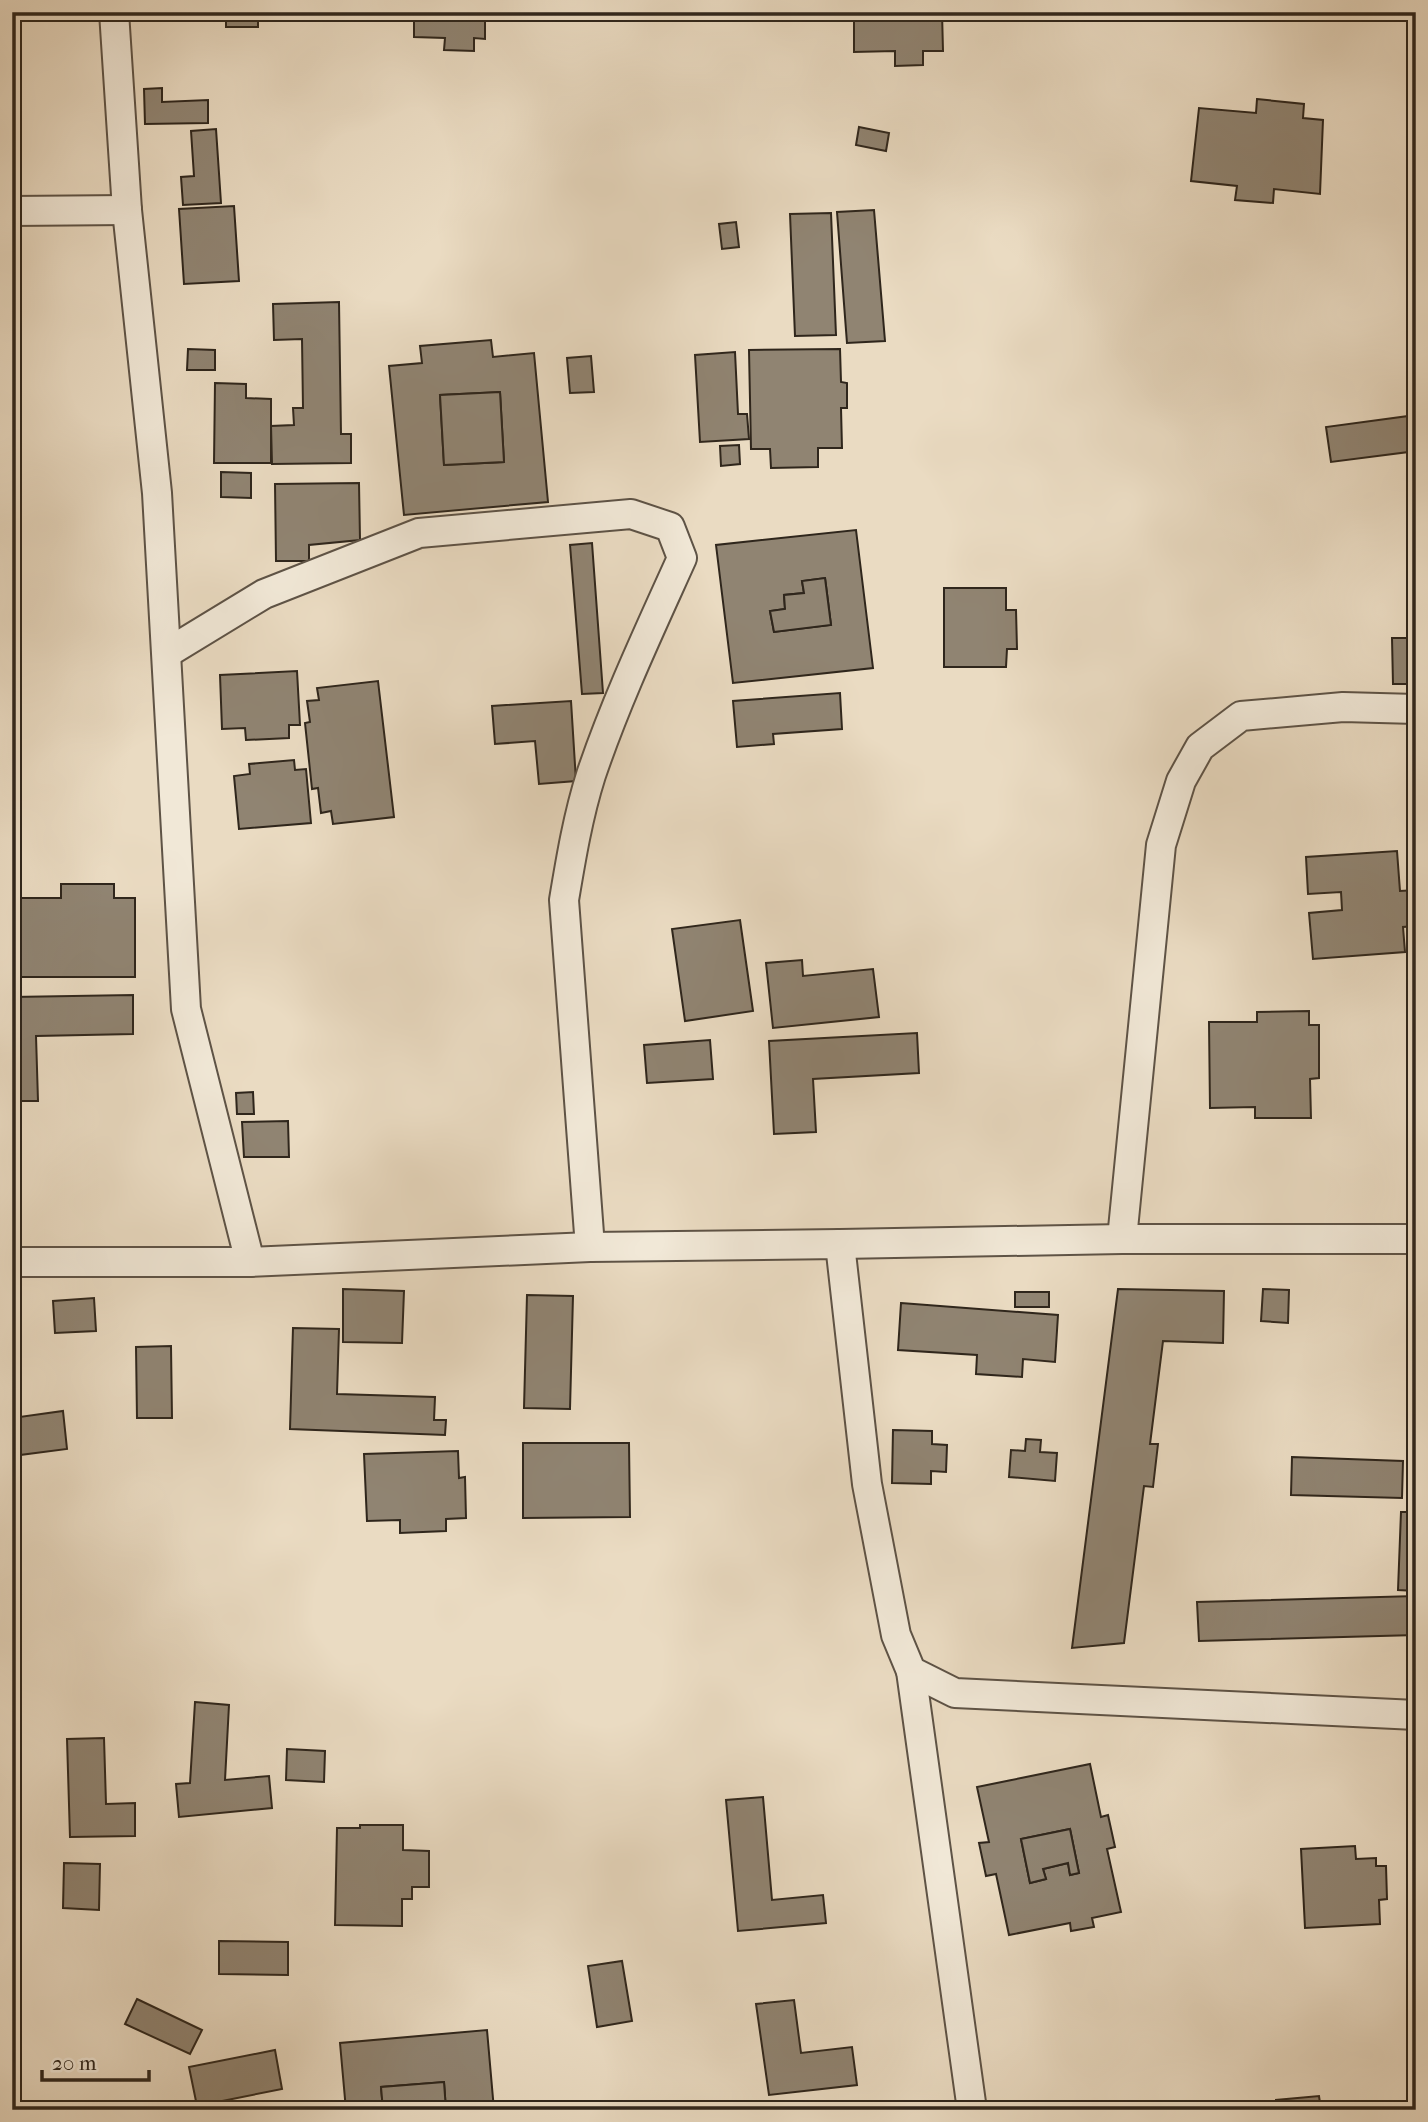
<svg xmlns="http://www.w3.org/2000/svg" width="1428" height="2122" viewBox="0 0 1428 2122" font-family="'IM FELL French Canon',serif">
	<rect width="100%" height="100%" fill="#eadbc2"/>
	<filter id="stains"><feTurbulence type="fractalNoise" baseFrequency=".00286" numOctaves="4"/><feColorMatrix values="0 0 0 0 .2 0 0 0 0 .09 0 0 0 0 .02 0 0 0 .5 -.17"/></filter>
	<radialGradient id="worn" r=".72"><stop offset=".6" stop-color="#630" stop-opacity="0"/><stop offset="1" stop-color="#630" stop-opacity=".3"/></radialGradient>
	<g fill="#908472" stroke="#2f261c" stroke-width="2" fill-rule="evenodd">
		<path d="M 210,12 L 304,12 L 304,14 L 258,14 L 258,27 L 226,27 L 226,15 L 210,15 Z"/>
		<path d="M 414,12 L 485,12 L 485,39 L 474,38 L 474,51 L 444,50 L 445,38 L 414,37 Z"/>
		<path d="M 854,12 L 942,12 L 943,51 L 923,51 L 923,65 L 895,66 L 895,51 L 854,52 Z"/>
		<path d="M 162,88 L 162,102 L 208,100 L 208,123 L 145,124 L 144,89 Z"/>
		<path d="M 1257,99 L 1304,104 L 1303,118 L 1323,120 L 1320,194 L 1274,189 L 1273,203 L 1235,200 L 1237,186 L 1191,181 L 1199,108 L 1256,113 Z"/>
		<path d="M 859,127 L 889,133 L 886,151 L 856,145 Z"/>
		<path d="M 216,129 L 221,203 L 183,205 L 181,177 L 194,176 L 191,131 Z"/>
		<path d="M 234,206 L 239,281 L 184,284 L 179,209 Z"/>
		<path d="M 874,210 L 885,341 L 847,343 L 837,212 Z"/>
		<path d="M 831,213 L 836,335 L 795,336 L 790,214 Z"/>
		<path d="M 736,222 L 739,247 L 722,249 L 719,224 Z"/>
		<path d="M 339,302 L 341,434 L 351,434 L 351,463 L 272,464 L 271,426 L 294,425 L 293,408 L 303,408 L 302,339 L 274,340 L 273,304 Z"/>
		<path d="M 491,340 L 493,357 L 534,353 L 548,502 L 404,515 L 389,366 L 422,363 L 420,346 ZM 500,392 L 504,462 L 444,465 L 440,395 Z"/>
		<path d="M 188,349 L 215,350 L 215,370 L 187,370 Z"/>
		<path d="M 840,349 L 841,382 L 847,383 L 847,408 L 841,408 L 842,448 L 818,448 L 818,467 L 771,468 L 770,449 L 751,449 L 749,350 Z"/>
		<path d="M 735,352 L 738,414 L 747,414 L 749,439 L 700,442 L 695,355 Z"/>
		<path d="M 591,356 L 594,392 L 570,393 L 567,358 Z"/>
		<path d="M 215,383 L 246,384 L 246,398 L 271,399 L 271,463 L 214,463 Z"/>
		<path d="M 500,392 L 504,462 L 444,465 L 440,395 Z"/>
		<path d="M 1416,415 L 1416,451 L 1331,462 L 1326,427 Z"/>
		<path d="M 739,445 L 740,464 L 721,466 L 720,446 Z"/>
		<path d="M 221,472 L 251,473 L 251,498 L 221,497 Z"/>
		<path d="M 359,483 L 360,540 L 309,545 L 309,561 L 276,561 L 275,484 Z"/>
		<path d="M 856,530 L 873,668 L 733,683 L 716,545 ZM 825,578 L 831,625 L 774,632 L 770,611 L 785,609 L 784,595 L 804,593 L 802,581 Z"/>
		<path d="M 592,543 L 603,693 L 582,694 L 570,545 Z"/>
		<path d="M 825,578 L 831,625 L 774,632 L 770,611 L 785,609 L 784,595 L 804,593 L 802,581 Z"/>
		<path d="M 944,588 L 1006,588 L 1006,610 L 1016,610 L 1017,649 L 1007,649 L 1006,667 L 944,667 Z"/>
		<path d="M 1392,638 L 1416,638 L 1416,684 L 1393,684 Z"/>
		<path d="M 297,671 L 300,725 L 289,725 L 289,738 L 246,740 L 245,728 L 222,729 L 220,675 Z"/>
		<path d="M 378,681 L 394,817 L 333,824 L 331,811 L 321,813 L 318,788 L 312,789 L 305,723 L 310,722 L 307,701 L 319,700 L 317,688 Z"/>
		<path d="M 840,693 L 842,729 L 773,734 L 774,744 L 737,747 L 733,701 Z"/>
		<path d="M 571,701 L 576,781 L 539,784 L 535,741 L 495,744 L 492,706 Z"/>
		<path d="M 294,760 L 295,770 L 306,769 L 311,823 L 239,829 L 234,776 L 250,774 L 249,764 Z"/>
		<path d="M 1397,851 L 1400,891 L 1416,890 L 1416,926 L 1403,927 L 1405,952 L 1313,959 L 1309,913 L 1342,910 L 1341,892 L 1308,894 L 1306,857 Z"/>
		<path d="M 61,884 L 114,884 L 114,898 L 135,898 L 135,977 L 12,977 L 12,898 L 61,898 Z"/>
		<path d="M 740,920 L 753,1011 L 685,1021 L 672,929 Z"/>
		<path d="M 802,960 L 803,976 L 873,969 L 879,1017 L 773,1028 L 766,963 Z"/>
		<path d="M 133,995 L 133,1034 L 36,1036 L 38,1101 L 12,1101 L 12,997 Z"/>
		<path d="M 1309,1011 L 1309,1025 L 1319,1025 L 1319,1078 L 1310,1079 L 1311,1118 L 1255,1118 L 1255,1107 L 1210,1108 L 1209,1022 L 1257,1022 L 1257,1012 Z"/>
		<path d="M 917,1033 L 919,1073 L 813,1079 L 816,1132 L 774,1134 L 769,1041 Z"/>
		<path d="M 710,1040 L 713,1079 L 647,1083 L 644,1045 Z"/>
		<path d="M 253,1092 L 254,1114 L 237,1114 L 236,1093 Z"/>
		<path d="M 288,1121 L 289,1157 L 244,1157 L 242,1122 Z"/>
		<path d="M 343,1289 L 404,1291 L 402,1343 L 343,1342 Z"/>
		<path d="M 1118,1289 L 1224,1291 L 1223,1343 L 1163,1341 L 1150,1444 L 1158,1444 L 1153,1487 L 1144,1486 L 1124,1643 L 1072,1648 Z"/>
		<path d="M 1263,1289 L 1289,1290 L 1288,1323 L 1261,1321 Z"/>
		<rect x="1015" y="1292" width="34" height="15"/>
		<path d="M 527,1295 L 573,1296 L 570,1409 L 524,1408 Z"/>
		<path d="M 94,1298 L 96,1331 L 55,1333 L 53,1301 Z"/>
		<path d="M 901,1303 L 1058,1315 L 1055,1362 L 1023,1359 L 1022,1377 L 976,1374 L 977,1355 L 898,1350 Z"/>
		<path d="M 293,1328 L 339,1329 L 337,1394 L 435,1397 L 434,1420 L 446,1420 L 445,1435 L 290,1429 Z"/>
		<path d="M 171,1346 L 172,1418 L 137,1418 L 136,1347 Z"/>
		<path d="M 63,1411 L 67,1449 L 12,1456 L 12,1418 Z"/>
		<path d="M 893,1430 L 932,1431 L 932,1444 L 947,1445 L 946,1472 L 931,1471 L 931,1484 L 892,1483 Z"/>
		<path d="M 1026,1439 L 1041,1440 L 1040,1452 L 1057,1453 L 1055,1481 L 1009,1477 L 1011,1450 L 1025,1451 Z"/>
		<path d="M 523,1443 L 629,1443 L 630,1517 L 523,1518 Z"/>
		<path d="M 458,1451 L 459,1478 L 465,1477 L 466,1518 L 446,1519 L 446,1531 L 400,1533 L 400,1520 L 367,1521 L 364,1454 Z"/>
		<path d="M 1292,1457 L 1403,1461 L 1402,1498 L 1291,1495 Z"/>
		<path d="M 12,1508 L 21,1594 L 12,1595 Z"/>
		<path d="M 1401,1512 L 1416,1512 L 1416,1591 L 1398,1590 Z"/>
		<path d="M 1416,1596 L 1416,1635 L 1199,1641 L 1197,1602 Z"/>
		<path d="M 195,1702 L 229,1705 L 225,1780 L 269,1776 L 272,1808 L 179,1817 L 176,1784 L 190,1783 Z"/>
		<path d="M 104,1738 L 106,1804 L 135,1803 L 135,1836 L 70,1837 L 67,1739 Z"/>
		<path d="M 287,1749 L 325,1751 L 324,1782 L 286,1780 Z"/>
		<path d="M 1090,1764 L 1101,1817 L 1108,1815 L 1115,1847 L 1107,1849 L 1121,1912 L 1092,1918 L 1094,1927 L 1071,1931 L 1070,1923 L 1009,1935 L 996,1874 L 986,1876 L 979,1843 L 989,1842 L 977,1787 ZM 1070,1829 L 1079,1873 L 1070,1875 L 1068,1863 L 1043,1869 L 1046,1879 L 1030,1883 L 1021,1839 Z"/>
		<path d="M 763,1797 L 772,1900 L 823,1895 L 826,1923 L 738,1931 L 726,1800 Z"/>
		<path d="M 360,1825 L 403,1825 L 403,1850 L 429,1851 L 429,1887 L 412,1887 L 412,1899 L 402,1899 L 402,1926 L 335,1925 L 337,1828 L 360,1828 Z"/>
		<path d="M 1070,1829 L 1079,1873 L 1070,1875 L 1068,1863 L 1043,1869 L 1046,1879 L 1030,1883 L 1021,1839 Z"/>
		<path d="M 1355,1846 L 1356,1859 L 1376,1858 L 1376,1866 L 1386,1866 L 1387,1899 L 1379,1900 L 1380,1924 L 1305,1928 L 1301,1849 Z"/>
		<path d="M 64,1863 L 100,1864 L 99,1910 L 63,1908 Z"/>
		<path d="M 219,1941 L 288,1942 L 288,1975 L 219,1974 Z"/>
		<path d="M 622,1961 L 632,2021 L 597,2027 L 588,1966 Z"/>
		<path d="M 137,1999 L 202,2030 L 190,2054 L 125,2024 Z"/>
		<path d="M 794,2000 L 801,2053 L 852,2047 L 857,2085 L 769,2095 L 756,2004 Z"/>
		<path d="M 487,2030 L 494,2110 L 446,2110 L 444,2082 L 381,2087 L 383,2110 L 346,2110 L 340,2043 Z"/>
		<path d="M 275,2050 L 282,2089 L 197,2106 L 189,2067 Z"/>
		<path d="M 444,2082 L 446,2110 L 383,2110 L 381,2087 Z"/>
		<path d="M 1319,2096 L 1321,2110 L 1250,2110 L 1276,2107 L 1276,2100 Z"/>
	</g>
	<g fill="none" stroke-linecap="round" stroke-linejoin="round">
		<g stroke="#5e5346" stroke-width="32">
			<g id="street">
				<path d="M 114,12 L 127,210 L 157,493 L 186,1009 L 250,1262"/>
				<path d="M 12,211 L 127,210"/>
				<path d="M 167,653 L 264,594 L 419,533 L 631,514 L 670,527 L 682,558 C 650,629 616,701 591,775 C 578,816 571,858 564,900 L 590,1247"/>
				<path d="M 1122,1239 L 1161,845 L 1181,781 L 1200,747 L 1241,716 L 1343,707 L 1416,709"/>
				<path d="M 840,1244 L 1122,1239 L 1416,1239"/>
				<path d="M 12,1262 L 250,1262 L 590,1247 L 840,1244 L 867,1484 L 896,1635 L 911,1671 L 955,1693 L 1416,1715"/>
				<path d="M 911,1671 L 972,2110"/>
			</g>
		</g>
		<use href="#street" stroke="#f1e8d7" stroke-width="28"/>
	</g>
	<rect width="1428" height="2122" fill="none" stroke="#eadbc2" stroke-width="42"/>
	<rect x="14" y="14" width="1400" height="2094" fill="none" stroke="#2f261c" stroke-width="3.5"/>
	<rect x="21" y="21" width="1386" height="2080" fill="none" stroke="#2f261c" stroke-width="2"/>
	<path d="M42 2070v10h107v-10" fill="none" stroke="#2f261c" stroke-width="3.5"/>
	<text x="52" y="2070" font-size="21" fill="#2f261c" stroke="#f1e8d7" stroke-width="5" paint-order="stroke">20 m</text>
	<rect width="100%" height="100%" filter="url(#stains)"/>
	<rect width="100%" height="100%" fill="url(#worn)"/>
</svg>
